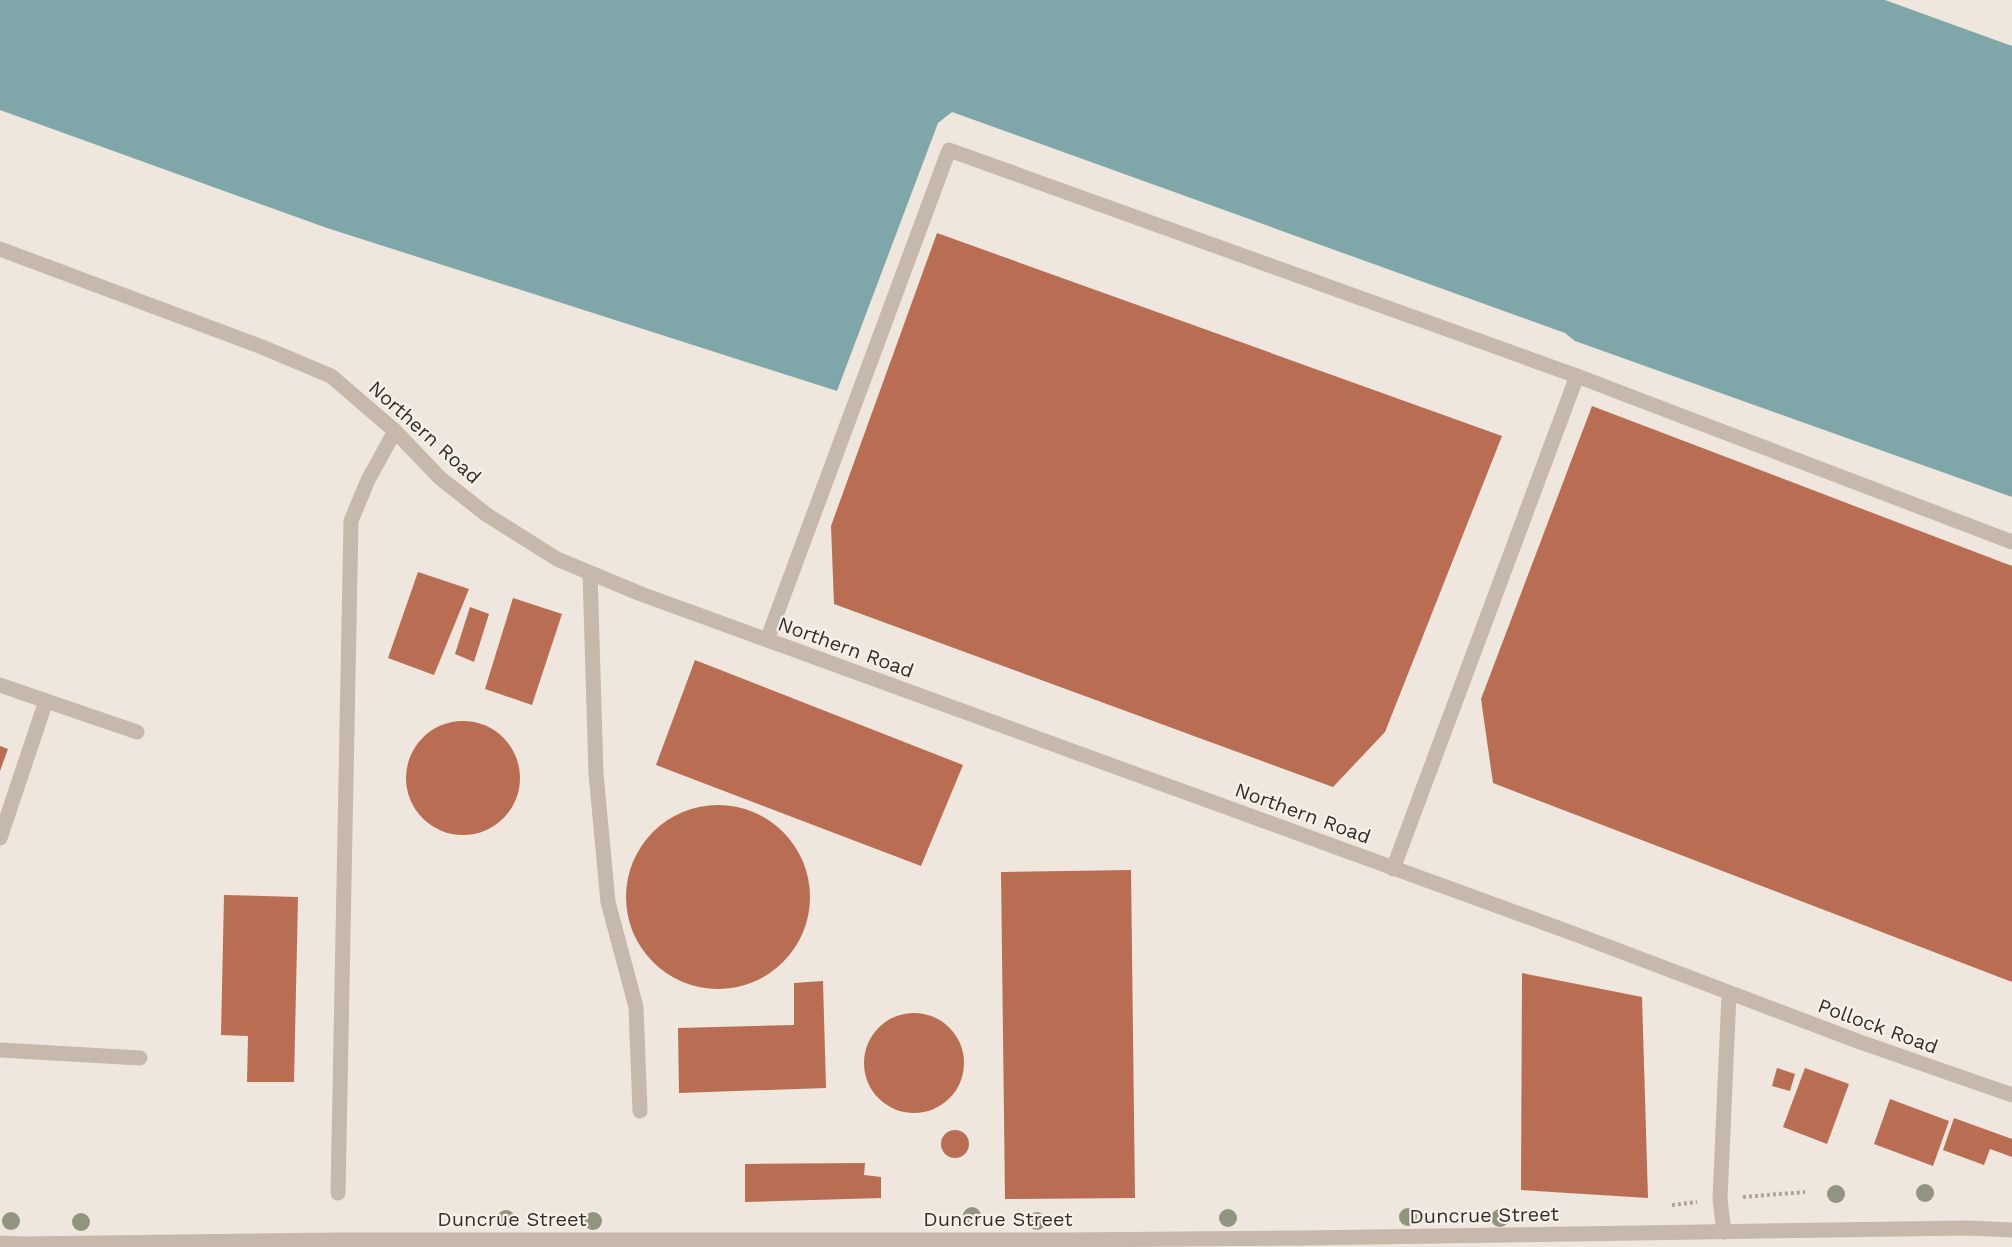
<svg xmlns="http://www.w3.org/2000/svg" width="2012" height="1247" viewBox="0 0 2012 1247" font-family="'Work Sans',sans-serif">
	<rect width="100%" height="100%" fill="#efe7dd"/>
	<path fill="#7fa7a9" d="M 0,0 L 1885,0 L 2012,46 L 2012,497 L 1575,341 L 1565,333 L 952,112 L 938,123 L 837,391 L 327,228 L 0,110 Z"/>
	<g fill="#b96d52">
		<path d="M 937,233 L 1502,436 L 1385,732 L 1333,787 L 834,604 L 831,526 Z"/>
		<path d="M 1592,406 L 2012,566 L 2012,982 L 1493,783 L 1481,699 Z"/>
		<path d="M 418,572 L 469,589 L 434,675 L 388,658 Z"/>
		<path d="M 513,598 L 562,614 L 532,705 L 485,689 Z"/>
		<path d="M 470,607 L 489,614 L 474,662 L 455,654 Z"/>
		<path d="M 695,660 L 963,765 L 921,866 L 656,765 Z"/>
		<circle cx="463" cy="778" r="57"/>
		<path d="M 0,746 L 8,749 L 0,771 Z"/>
		<circle cx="718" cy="897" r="92"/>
		<path d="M 1131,870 L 1135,1198 L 1005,1199 L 1001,872 Z"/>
		<path d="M 224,895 L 298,897 L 294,1082 L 247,1082 L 248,1036 L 221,1035 Z"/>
		<path d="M 1522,973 L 1642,997 L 1648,1198 L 1521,1190 Z"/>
		<path d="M 823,981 L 826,1088 L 679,1093 L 678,1028 L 794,1025 L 794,983 Z"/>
		<circle cx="914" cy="1063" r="50"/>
		<path d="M 1777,1068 L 1795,1074 L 1790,1091 L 1772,1086 Z"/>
		<path d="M 1805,1068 L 1849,1084 L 1827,1144 L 1783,1127 Z"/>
		<path d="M 1890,1099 L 1949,1121 L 1933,1166 L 1874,1144 Z"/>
		<path d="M 1954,1118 L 2012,1139 L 2012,1157 L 1990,1149 L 1984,1165 L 1943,1150 Z"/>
		<circle cx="955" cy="1144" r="14"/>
		<path d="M 865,1163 L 864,1175 L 881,1177 L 881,1198 L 745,1202 L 745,1164 Z"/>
	</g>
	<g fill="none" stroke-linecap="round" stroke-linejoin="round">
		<g stroke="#b2a295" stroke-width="4" stroke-dasharray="3 3" stroke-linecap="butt">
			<path d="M 1743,1197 L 1805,1192"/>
			<path d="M 1672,1205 L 1697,1202"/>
		</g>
		<g stroke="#c6b8aa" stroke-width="15">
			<path d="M 590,573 L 596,774 L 608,902 L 636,1007 L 640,1111"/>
			<path d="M 767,640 L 949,150 L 1577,376 L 2012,542"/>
			<path d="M 0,685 L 137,732"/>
			<path d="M 0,838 L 46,701"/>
			<path d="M 1393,869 L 1577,376"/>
			<path d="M 0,1050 L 140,1058"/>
			<path d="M 338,1193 L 351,521 L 368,480 L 395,431"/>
		</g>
		<g stroke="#c6b8aa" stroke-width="15">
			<path d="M 0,249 L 262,347 L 331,376 L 395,431 L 440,478 L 487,515 L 557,559 L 641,594 L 1580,936 L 1860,1042 L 2012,1095"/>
			<path d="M 1724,1232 L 1720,1199 L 1729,994"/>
		</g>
		<path stroke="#c6b8aa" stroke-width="15" d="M 0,1243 L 24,1244 L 336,1240 L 1065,1240 L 1303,1238 L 1968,1228 L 2012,1230"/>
	</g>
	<g fill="#91947e">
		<circle cx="1925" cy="1193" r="9"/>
		<circle cx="1836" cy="1194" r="9"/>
		<circle cx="972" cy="1216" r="9"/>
		<circle cx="1408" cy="1217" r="9"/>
		<circle cx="1228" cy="1218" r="9"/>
		<circle cx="1500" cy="1218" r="9"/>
		<circle cx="506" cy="1219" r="9"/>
		<circle cx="11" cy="1221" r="9"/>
		<circle cx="593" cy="1221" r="9"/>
		<circle cx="1037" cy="1221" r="9"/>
		<circle cx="81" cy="1222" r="9"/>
	</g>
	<g text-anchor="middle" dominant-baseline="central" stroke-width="4.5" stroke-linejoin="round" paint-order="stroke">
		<g font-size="20" fill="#352d29" stroke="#f8f1e9">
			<text transform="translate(425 432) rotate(42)">Northern Road</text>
			<text transform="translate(846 647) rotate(20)">Northern Road</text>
			<text transform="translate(1303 813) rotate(20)">Northern Road</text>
			<text transform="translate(1878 1026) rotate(20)">Pollock Road</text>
			<text transform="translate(1484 1215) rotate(-1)">Duncrue Street</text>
			<text x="512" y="1219">Duncrue Street</text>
			<text x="998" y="1219">Duncrue Street</text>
		</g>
	</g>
</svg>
